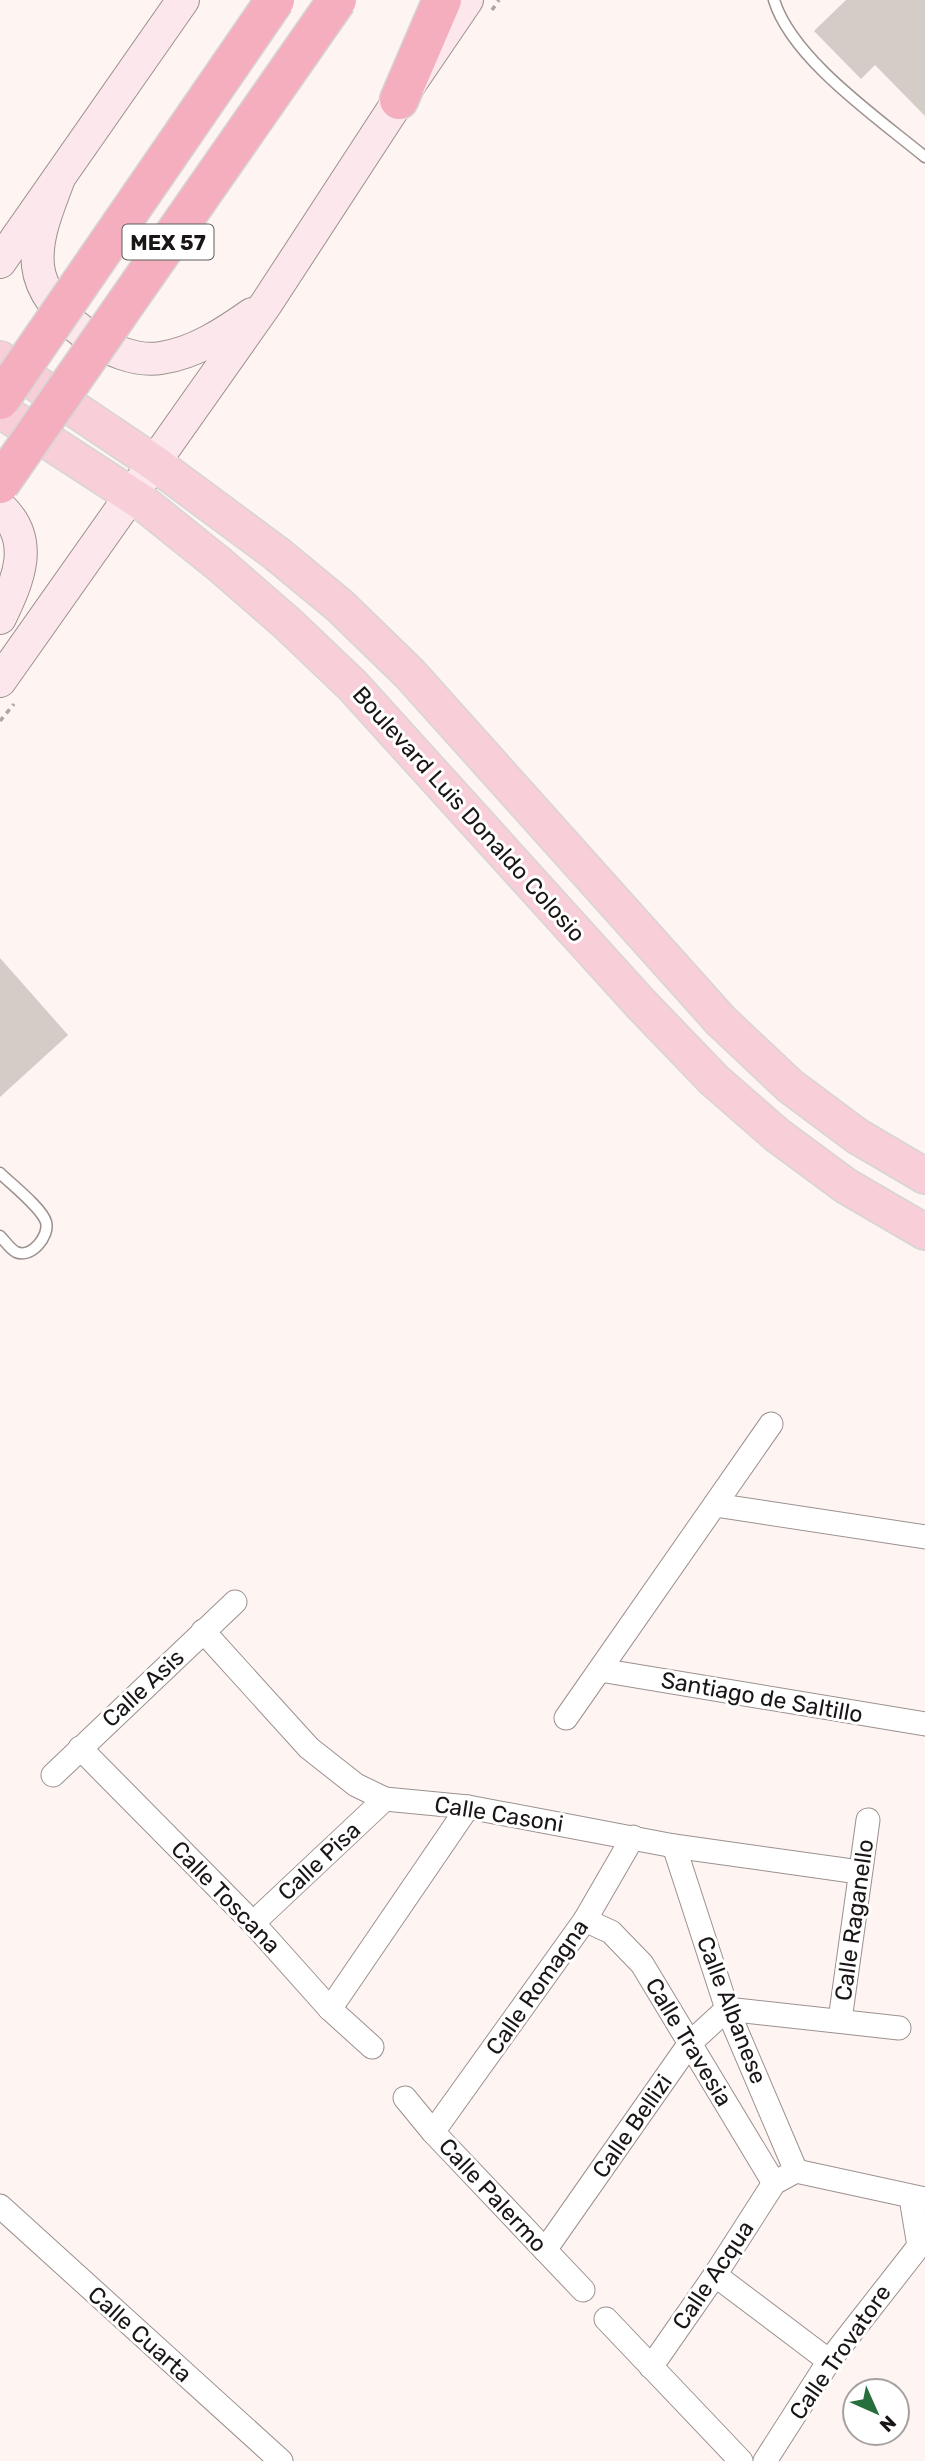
<svg xmlns="http://www.w3.org/2000/svg" width="925" height="2461" viewBox="0 0 925 2461" font-family="Rubik,sans-serif">
	<rect width="100%" height="100%" fill="#fef4f2"/>
	<g fill="#d4ccc7">
		<path d="M 846,0 L 925,0 L 925,116 L 875,65 L 861,79 L 814,31 Z"/>
		<path d="M 0,958 L 68,1035 L 0,1097 Z"/>
	</g>
	<g fill="none" stroke-linecap="round" stroke-linejoin="round">
		<g stroke="#9b918f" stroke-width="13">
			<g id="lane">
				<path d="M 774,0 C 792,59 878,118 925,157"/>
				<path d="M 0,1173 C 11,1184 42,1208 46,1222 C 50,1236 31,1259 16,1252 C 10,1249 5,1241 0,1236"/>
			</g>
		</g>
		<g stroke="#9b918f" stroke-width="25">
			<g id="street">
				<path d="M 715,1505 L 925,1537"/>
				<path d="M 203,1631 L 309,1748 L 356,1785 L 385,1799 L 468,1807 L 674,1846 L 859,1872"/>
				<path d="M 600,1670 L 925,1724"/>
				<path d="M 566,1718 L 771,1424"/>
				<path d="M 80,1748 L 253,1923 L 330,2009 L 372,2047"/>
				<path d="M 53,1775 L 235,1602"/>
				<path d="M 674,1846 L 727,2009 L 796,2171"/>
				<path d="M 585,1920 L 611,1932 L 642,1964 L 774,2183"/>
				<path d="M 253,1923 L 385,1799"/>
				<path d="M 330,2009 L 468,1807"/>
				<path d="M 840,2020 L 868,1820"/>
				<path d="M 405,2098 L 433,2132 L 583,2290"/>
				<path d="M 433,2132 L 585,1920 L 633,1837"/>
				<path d="M 911,2198 L 919,2246"/>
				<path d="M 0,2206 L 281,2461"/>
				<path d="M 545,2250 L 690,2043 L 727,2009 L 899,2028"/>
				<path d="M 715,2275 L 829,2361"/>
				<path d="M 606,2319 L 741,2461"/>
				<path d="M 651,2367 L 715,2275 L 774,2183 L 796,2171 L 925,2199"/>
				<path d="M 765,2461 L 829,2361 L 919,2246"/>
			</g>
		</g>
		<g stroke="#9b918f" stroke-width="34">
			<g id="secondary">
				<path d="M 59,178 C 49,206 35,236 38,266 C 43,314 115,366 161,358 C 195,353 225,333 252,314"/>
				<path d="M 0,262 L 183,0"/>
				<path d="M 0,507 C 36,541 18,580 0,618"/>
				<path d="M 0,681 L 266,304 L 399,100 L 467,0"/>
			</g>
		</g>
		<g stroke="#d6d5d5" stroke-width="38">
			<g id="primary">
				<path d="M 0,359 L 153,462 L 277,554 L 340,606 L 410,674 L 721,1021 L 790,1086 L 857,1136 L 925,1176"/>
				<path d="M 0,410 L 143,503 L 219,564 L 288,624 L 353,686 L 640,1003 L 714,1080 L 777,1135 L 846,1186 L 925,1232"/>
			</g>
		</g>
		<g stroke="#d6d5d5" stroke-width="41">
			<path id="highway" d="M 399,100 L 442,0"/>
		</g>
		<g stroke="#aca5a3" stroke-width="3.5" stroke-dasharray="5 5" stroke-linecap="butt">
			<path d="M 492,10 L 499,0"/>
			<path d="M 0,721 L 14,704"/>
		</g>
		<use href="#lane" stroke="#fff" stroke-width="10"/>
		<use href="#street" stroke="#fff" stroke-width="23"/>
		<use href="#secondary" stroke="#fce7ec" stroke-width="32"/>
		<use href="#primary" stroke="#f8ced8" stroke-width="35"/>
		<use href="#highway" stroke="#f4aebe" stroke-width="38"/>
		<g stroke="#d6d5d5" stroke-width="41" stroke-linecap="butt">
			<g id="highway-bridge">
				<path d="M 0,400 L 275,0"/>
				<path d="M 0,484 L 337,0"/>
			</g>
		</g>
		<use href="#highway-bridge" stroke="#f4aebe" stroke-width="38"/>
	</g>
	<g text-anchor="middle" dominant-baseline="central" stroke-width="6" stroke-linejoin="round" paint-order="stroke">
		<rect fill="#fff" stroke="#5e5c5b" stroke-width="2" x="122.5" y="224.5" width="91" height="35" rx="5"/>
		<g font-size="21" font-weight="bold" fill="#191615">
			<text x="168" y="242">MEX 57</text>
		</g>
		<g font-size="23" fill="#191615" stroke="#fff">
			<text transform="translate(469 814) rotate(48)">Boulevard Luis Donaldo Colosio</text>
			<text transform="translate(143 1688) rotate(-43)">Calle Asis</text>
			<text transform="translate(762 1697) rotate(10)">Santiago de Saltillo</text>
			<text transform="translate(499 1814) rotate(9)">Calle Casoni</text>
			<text transform="translate(319 1861) rotate(-43)">Calle Pisa</text>
			<text transform="translate(226 1897) rotate(46)">Calle Toscana</text>
			<text transform="translate(854 1920) rotate(-82)">Calle Raganello</text>
			<text transform="translate(537 1987) rotate(-55)">Calle Romagna</text>
			<text transform="translate(732 2010) rotate(69)">Calle Albanese</text>
			<text transform="translate(689 2042) rotate(59)">Calle Travesia</text>
			<text transform="translate(632 2126) rotate(-55)">Calle Bellizi</text>
			<text transform="translate(493 2195) rotate(47)">Calle Palermo</text>
			<text transform="translate(713 2275) rotate(-56)">Calle Acqua</text>
			<text transform="translate(140 2334) rotate(42)">Calle Cuarta</text>
			<text transform="translate(840 2352) rotate(-55)">Calle Trovatore</text>
		</g>
	</g>
	<g transform="translate(876 2412) rotate(135)"><circle r="33" fill="#ffffff" stroke="#a3a2a1" stroke-width="2"/>
	<path d="M0-5L12 26L0 18L-12 26Z" fill="#27703e"/>
	<text y="-10" font-size="19" font-weight="bold" text-anchor="middle" fill="#191615">N</text>
	</g>
</svg>
